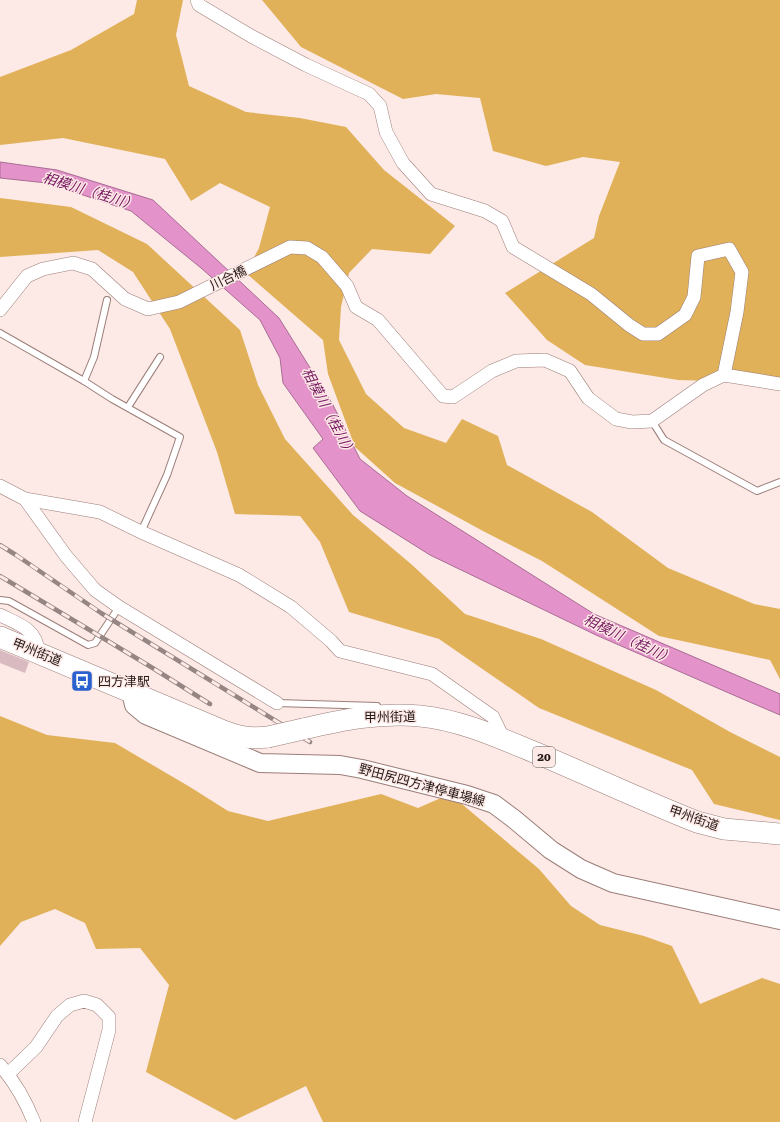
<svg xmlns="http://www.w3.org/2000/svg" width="780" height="1122" viewBox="0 0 780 1122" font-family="'Roboto Serif','Noto Sans JP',serif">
	<rect width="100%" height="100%" fill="#fde9e6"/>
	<g fill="#e0b158">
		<path d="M 137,0 L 183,0 L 176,35 L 189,86 L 246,112 L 300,118 L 346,127 L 384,170 L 455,226 L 430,254 L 372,249 L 349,273 L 341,307 L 339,340 L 366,394 L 404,428 L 446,443 L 462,419 L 498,436 L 507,465 L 592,512 L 668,568 L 754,604 L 780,609 L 780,679 L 770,660 L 659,636 L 542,561 L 483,531 L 395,483 L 355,447 L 328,374 L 323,340 L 246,273 L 259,248 L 270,207 L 220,183 L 191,201 L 165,159 L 63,138 L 0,145 L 0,77 L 71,50 L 134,14 Z"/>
		<path d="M 262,0 L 780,0 L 780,383 L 678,380 L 585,365 L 547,340 L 505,293 L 594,238 L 599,216 L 620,162 L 583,157 L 546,166 L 493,151 L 480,98 L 436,94 L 403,99 L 301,47 Z"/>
		<path d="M 0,198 L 71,207 L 147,244 L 240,330 L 258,385 L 285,439 L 353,515 L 411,564 L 465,614 L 541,639 L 656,690 L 730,732 L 780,757 L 780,820 L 714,804 L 692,770 L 539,708 L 439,639 L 349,612 L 320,542 L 300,516 L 235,514 L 217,452 L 170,329 L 133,272 L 98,250 L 0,257 Z"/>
		<path d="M 0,716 L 47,735 L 115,743 L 190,787 L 228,811 L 268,821 L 381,794 L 418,808 L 450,794 L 539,869 L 571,906 L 600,925 L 644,936 L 672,946 L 700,1004 L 762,978 L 780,984 L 780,1122 L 323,1122 L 306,1086 L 235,1120 L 146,1072 L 169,985 L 140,948 L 96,949 L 85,923 L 55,909 L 21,922 L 0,946 Z"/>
	</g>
	<path fill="#e392ca" stroke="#a96d94" d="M 0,162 L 57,170 L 153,200 L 279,318 L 332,403 L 360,459 L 407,496 L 594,614 L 780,694 L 780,715 L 738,697 L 596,635 L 430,555 L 360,511 L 313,448 L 323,439 L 283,383 L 280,358 L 260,320 L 201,268 L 131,211 L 47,183 L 0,178 Z"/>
	<path fill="#d9bac0" d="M 0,650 L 29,662 L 25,673 L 0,663 Z"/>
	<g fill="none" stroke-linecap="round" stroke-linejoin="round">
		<g stroke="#9b7e79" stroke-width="8">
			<g id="service">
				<path d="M 107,300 L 94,357 L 84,381 L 112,399 L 180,437 L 167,475 L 141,532"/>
				<path d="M 0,333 L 84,381"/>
				<path d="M 128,407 L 160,357"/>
				<path d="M 652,421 L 664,440 L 757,491 L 780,482"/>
				<path d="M 0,600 L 9,601 L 88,645 L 95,643 L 119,607"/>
				<path d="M 277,703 L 377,706"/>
			</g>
		</g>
		<g stroke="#9b7e79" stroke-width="14">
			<g id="minor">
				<path d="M 197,0 L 199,5 L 251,36 L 306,65 L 369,94 L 380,106 L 386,132 L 403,163 L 431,194 L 485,211 L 502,221 L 513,247 L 591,294 L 629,325 L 643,334 L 658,334 L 685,315 L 694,297 L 698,256 L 729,249 L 742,272 L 737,312 L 724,375"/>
				<path d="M 0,310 L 27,276 L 43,269 L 73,263 L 92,269 L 125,299 L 148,309 L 179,302 L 290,247 L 307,248 L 322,257 L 347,286 L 356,307 L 378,320 L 443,396 L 453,397 L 492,371 L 516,361 L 545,360 L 570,371 L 588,398 L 616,419 L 632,422 L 652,421 L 703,385 L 724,375 L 780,384"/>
				<path d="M 0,486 L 25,499 L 100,512 L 141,532 L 239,575 L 291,607 L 331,641 L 340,651 L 432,674 L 493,717 L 504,740"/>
				<path d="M 25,499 L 66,556 L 95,590 L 119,607 L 277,703"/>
				<path d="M 0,615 C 18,624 37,629 38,652"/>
				<path d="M 0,1065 C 15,1082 26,1102 34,1122"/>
				<path d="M 8,1074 L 36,1047 L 57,1016 L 70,1005 L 84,1001 L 97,1005 L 109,1017 L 109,1030 L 85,1122"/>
			</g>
		</g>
		<g stroke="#9b7e79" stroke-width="20">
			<path id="secondary" d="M 131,692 L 134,705 L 146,715 L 260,763 L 340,765 L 362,769 L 467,795 L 494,804 L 514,819 L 551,850 L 581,869 L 613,883 L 780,920"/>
		</g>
		<g stroke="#9b7e79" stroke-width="22">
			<g id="trunk">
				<path d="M 0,637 L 221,730 C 240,737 248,739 268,737"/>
				<path d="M 303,729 C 342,720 379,712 420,716 C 462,720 502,739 541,755 C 593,777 644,801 697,822 L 724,829 L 780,834"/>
			</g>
		</g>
		<use href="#service" stroke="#fff" stroke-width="6"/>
		<use href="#minor" stroke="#fff" stroke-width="13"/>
		<use href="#secondary" stroke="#fff" stroke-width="18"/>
		<use href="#trunk" stroke="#fff" stroke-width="21"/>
		<g stroke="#958583" stroke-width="4.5">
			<g id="rail">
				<path d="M 0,545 L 16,555 L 101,613 L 310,742"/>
				<path d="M 0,576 L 151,667 L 210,704"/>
			</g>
		</g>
		<use href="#rail" stroke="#fde9e6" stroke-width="3" stroke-dasharray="9" stroke-linecap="butt"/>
		<g stroke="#9b7e79" stroke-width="22" stroke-linecap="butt">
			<path id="trunk-bridge" d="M 268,737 L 303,729"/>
		</g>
		<use href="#trunk-bridge" stroke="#fff" stroke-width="21"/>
	</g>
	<defs>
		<g id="bus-square" transform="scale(1.15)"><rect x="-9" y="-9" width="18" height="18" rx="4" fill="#2a61ce" stroke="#fde9e6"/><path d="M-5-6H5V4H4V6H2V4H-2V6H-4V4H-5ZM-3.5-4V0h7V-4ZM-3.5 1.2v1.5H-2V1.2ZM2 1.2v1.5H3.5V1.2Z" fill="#fff"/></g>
	</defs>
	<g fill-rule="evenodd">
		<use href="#bus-square" x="82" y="681"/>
	</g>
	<g text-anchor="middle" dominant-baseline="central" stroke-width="3" stroke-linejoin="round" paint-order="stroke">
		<rect fill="#fde9e6" stroke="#645654" stroke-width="1" x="533" y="747" width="22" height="20" rx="3"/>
		<g font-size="12" font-weight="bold" fill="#221715">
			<text x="544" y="757">20</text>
		</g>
		<g font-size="13" fill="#221715" stroke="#fde9e6">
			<text transform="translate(228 278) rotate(-26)">川合橋</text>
			<text transform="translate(37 652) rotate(22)">甲州街道</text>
			<text transform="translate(390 717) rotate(-1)">甲州街道</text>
			<text transform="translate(422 785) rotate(15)">野田尻四方津停車場線</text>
			<text transform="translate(694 818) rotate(19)">甲州街道</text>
		</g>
		<g font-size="13" fill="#221715" stroke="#fde9e6" text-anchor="start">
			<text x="98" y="681">四方津駅</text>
		</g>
		<g font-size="14" font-style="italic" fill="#751760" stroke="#fde9e6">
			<text transform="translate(90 191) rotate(17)">相模川（桂川）</text>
			<text transform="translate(329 412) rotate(62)">相模川（桂川）</text>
			<text transform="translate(629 639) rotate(25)">相模川（桂川）</text>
		</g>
	</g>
</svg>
